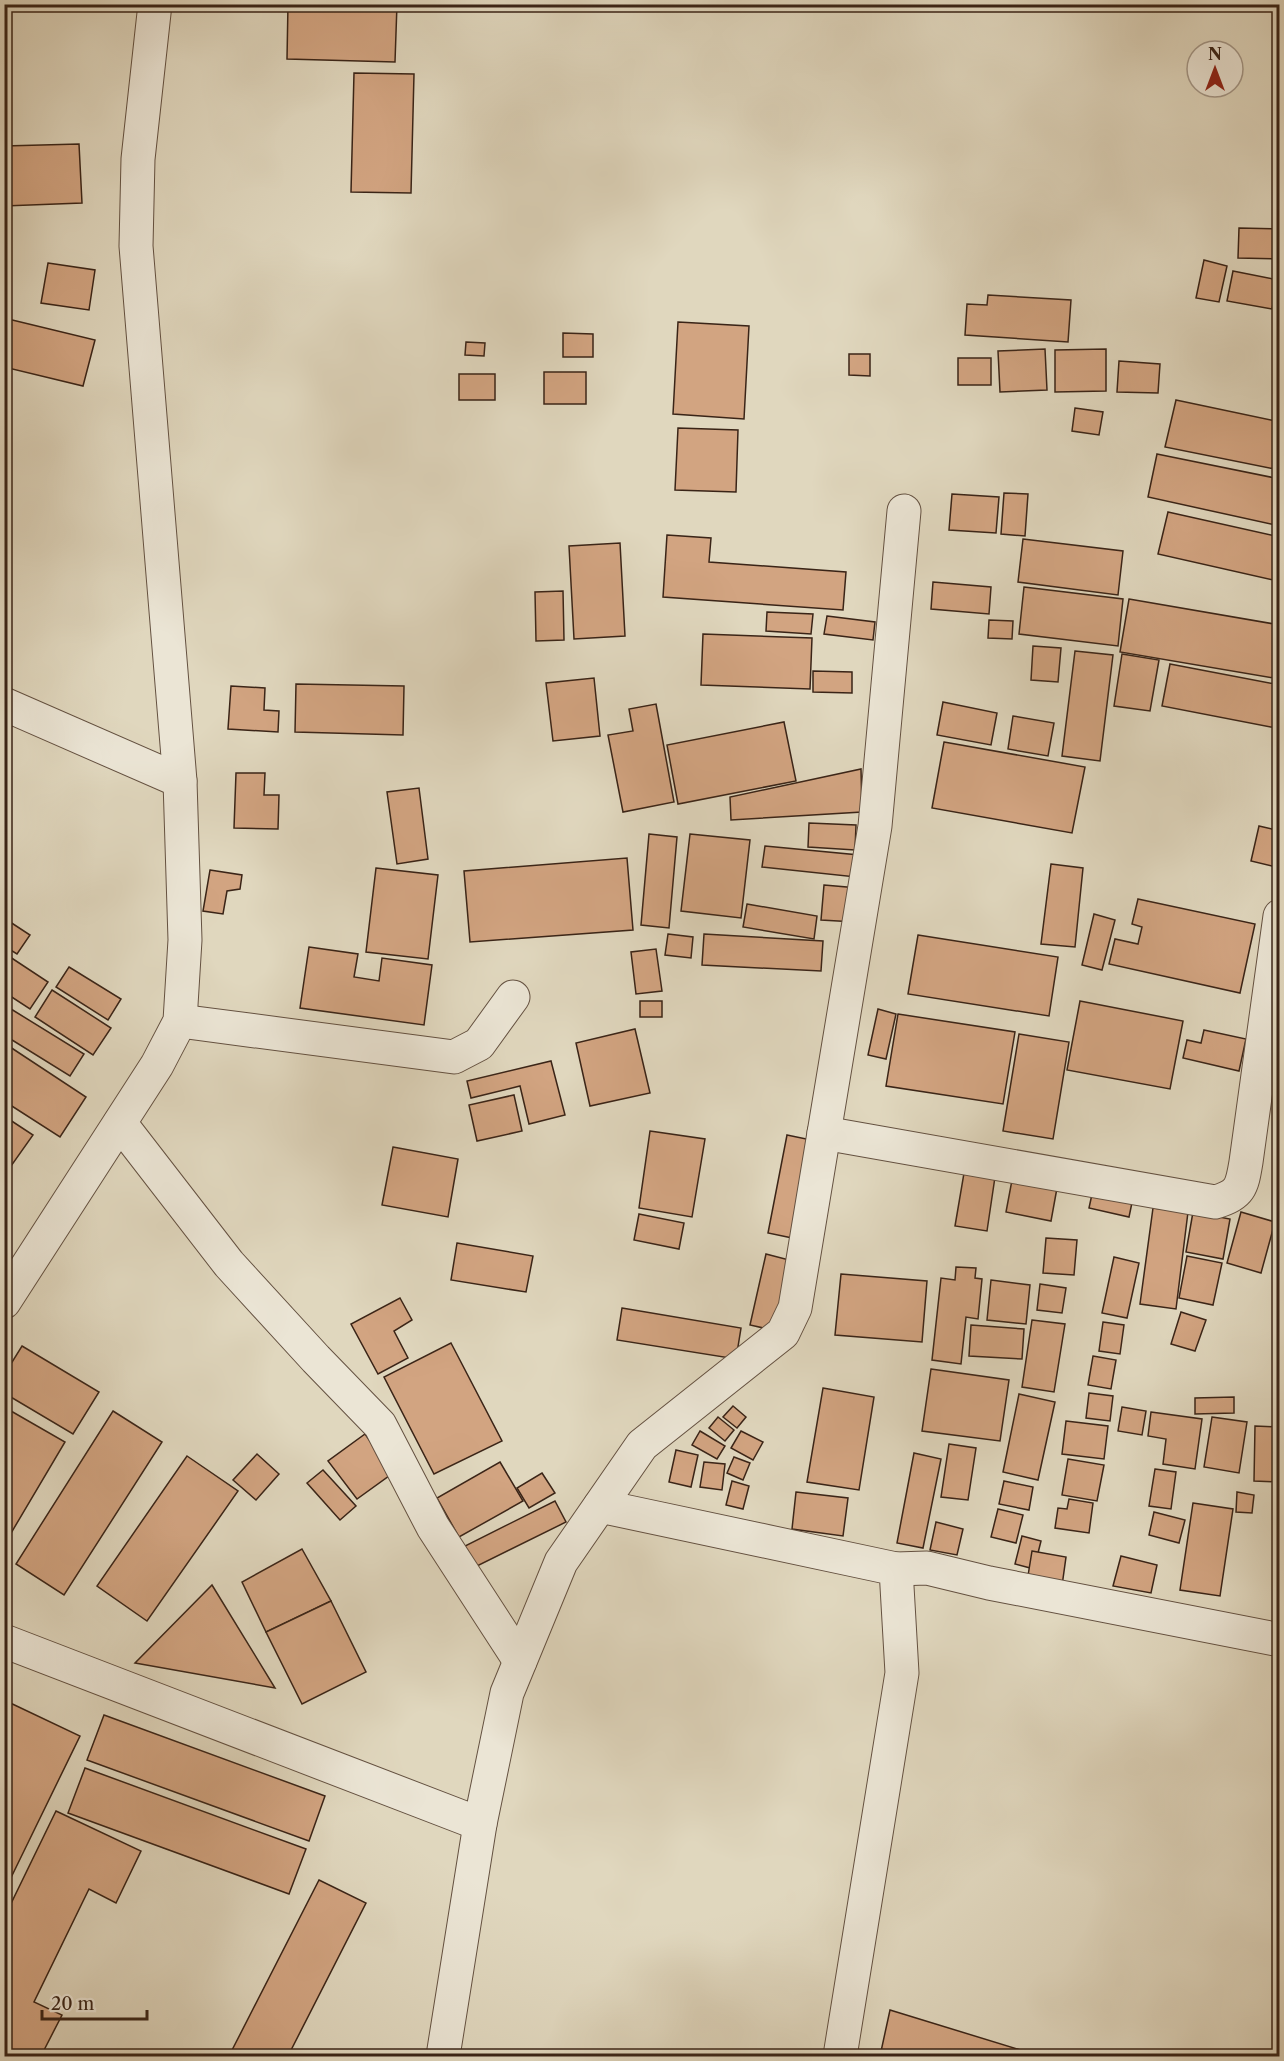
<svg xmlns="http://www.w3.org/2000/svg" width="1284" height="2061" viewBox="0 0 1284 2061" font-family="'Libre Caslon Text',serif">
	<rect width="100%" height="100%" fill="#e0d7be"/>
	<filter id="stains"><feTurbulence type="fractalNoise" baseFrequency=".00333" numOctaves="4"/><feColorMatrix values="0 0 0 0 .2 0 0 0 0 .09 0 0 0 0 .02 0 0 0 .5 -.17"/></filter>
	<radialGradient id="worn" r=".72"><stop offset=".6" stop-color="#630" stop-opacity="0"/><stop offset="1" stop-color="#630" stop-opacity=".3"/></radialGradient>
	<g fill="#d2a481" stroke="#3a2417" stroke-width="1.5">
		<path d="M 288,4 L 397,4 L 395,62 L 287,59 Z"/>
		<path d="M 354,73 L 414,74 L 411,193 L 351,192 Z"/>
		<path d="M 79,144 L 82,203 L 4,206 L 4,146 Z"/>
		<path d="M 1239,228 L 1280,229 L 1280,259 L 1238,258 Z"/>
		<path d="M 1204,260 L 1227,266 L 1219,302 L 1196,298 Z"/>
		<path d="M 48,263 L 95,270 L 89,310 L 41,303 Z"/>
		<path d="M 1233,271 L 1278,280 L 1272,309 L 1227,301 Z"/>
		<path d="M 988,295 L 1071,300 L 1068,342 L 965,335 L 967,304 L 987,305 Z"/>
		<path d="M 4,318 L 95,340 L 83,386 L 4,367 Z"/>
		<path d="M 678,322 L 749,326 L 744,419 L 673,414 Z"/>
		<path d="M 563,333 L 593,334 L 593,357 L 563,357 Z"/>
		<path d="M 466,342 L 485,343 L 484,356 L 465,355 Z"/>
		<path d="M 1045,349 L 1047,390 L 1000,392 L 998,351 Z"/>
		<path d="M 1106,349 L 1106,391 L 1055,392 L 1055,350 Z"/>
		<path d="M 849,354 L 870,354 L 870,376 L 849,375 Z"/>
		<rect x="958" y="358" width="33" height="27"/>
		<path d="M 1119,361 L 1160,364 L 1158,393 L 1117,392 Z"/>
		<rect x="544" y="372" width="42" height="32"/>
		<rect x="459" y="374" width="36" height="26"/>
		<path d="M 1176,400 L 1280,422 L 1280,470 L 1165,447 Z"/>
		<path d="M 1075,408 L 1103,412 L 1099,435 L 1072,431 Z"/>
		<path d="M 678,428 L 738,430 L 736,492 L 675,490 Z"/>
		<path d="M 1157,454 L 1280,479 L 1280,526 L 1148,497 Z"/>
		<path d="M 1004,493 L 1028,494 L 1025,536 L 1001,534 Z"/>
		<path d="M 952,494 L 999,497 L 996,533 L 949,530 Z"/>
		<path d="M 1168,512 L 1280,537 L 1280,573 L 1278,581 L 1158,554 Z"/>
		<path d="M 667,535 L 711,538 L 709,562 L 846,572 L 843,610 L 663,597 Z"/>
		<path d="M 1023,539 L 1123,551 L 1118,595 L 1018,582 Z"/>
		<path d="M 620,543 L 625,636 L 574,639 L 569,546 Z"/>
		<path d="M 933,582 L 991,587 L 989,614 L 931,609 Z"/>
		<path d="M 1024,587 L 1123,599 L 1118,646 L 1019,634 Z"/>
		<path d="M 563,591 L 564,640 L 536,641 L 535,592 Z"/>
		<path d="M 1129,599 L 1280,625 L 1280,679 L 1120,652 Z"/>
		<path d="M 767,612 L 813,614 L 811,634 L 766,631 Z"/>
		<path d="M 827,616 L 875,622 L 873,640 L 824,634 Z"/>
		<path d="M 989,620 L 1013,621 L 1012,639 L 988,638 Z"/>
		<path d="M 703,634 L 812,638 L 810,689 L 701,685 Z"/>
		<path d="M 1033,646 L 1061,648 L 1058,682 L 1031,680 Z"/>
		<path d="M 1075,651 L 1113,655 L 1100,761 L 1062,756 Z"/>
		<path d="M 1122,654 L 1159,660 L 1150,711 L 1114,706 Z"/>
		<path d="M 1170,664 L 1280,685 L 1280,714 L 1276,728 L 1162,706 Z"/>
		<path d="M 813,671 L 852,672 L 852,693 L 813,692 Z"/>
		<path d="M 594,678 L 600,736 L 553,741 L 546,683 Z"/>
		<path d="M 296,684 L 404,686 L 403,735 L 295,732 Z"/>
		<path d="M 231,686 L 265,688 L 264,710 L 279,711 L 278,732 L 228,729 Z"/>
		<path d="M 943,702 L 997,713 L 991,745 L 937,735 Z"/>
		<path d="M 656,704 L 674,802 L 623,812 L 608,735 L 633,731 L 629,709 Z"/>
		<path d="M 1013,716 L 1054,723 L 1048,756 L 1008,749 Z"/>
		<path d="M 784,722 L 796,781 L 678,804 L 667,745 Z"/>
		<path d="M 944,742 L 1085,767 L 1072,833 L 932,808 Z"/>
		<path d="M 861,769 L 862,812 L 731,820 L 730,797 Z"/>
		<path d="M 236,773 L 265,773 L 264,795 L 279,795 L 278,829 L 234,828 Z"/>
		<path d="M 419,788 L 428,859 L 397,864 L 387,792 Z"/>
		<path d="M 809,823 L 856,825 L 855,850 L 808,847 Z"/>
		<path d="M 1259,826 L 1280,831 L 1280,850 L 1276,867 L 1251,861 Z"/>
		<path d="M 649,834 L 677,837 L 669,928 L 641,925 Z"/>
		<path d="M 690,834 L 750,840 L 741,918 L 681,911 Z"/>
		<path d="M 765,846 L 859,855 L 856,877 L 762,867 Z"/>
		<path d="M 627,858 L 633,930 L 470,942 L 464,871 Z"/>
		<path d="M 1051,864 L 1083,868 L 1075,947 L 1041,944 Z"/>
		<path d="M 376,868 L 438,875 L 428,959 L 366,952 Z"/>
		<path d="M 210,870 L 242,875 L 240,889 L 227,891 L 223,914 L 203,911 Z"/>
		<path d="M 824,885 L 858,888 L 855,922 L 821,920 Z"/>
		<path d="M 1138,899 L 1255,924 L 1240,993 L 1109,964 L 1115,939 L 1138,944 L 1142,927 L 1132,924 Z"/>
		<path d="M 747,904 L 817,916 L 814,939 L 743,927 Z"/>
		<path d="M 1094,914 L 1115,920 L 1102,970 L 1082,965 Z"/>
		<path d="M 4,918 L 30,935 L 17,954 L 4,946 Z"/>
		<path d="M 668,934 L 693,937 L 691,958 L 665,955 Z"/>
		<path d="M 704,934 L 823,941 L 821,971 L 702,965 Z"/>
		<path d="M 918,935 L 1058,957 L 1049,1016 L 908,994 Z"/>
		<path d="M 309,947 L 358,954 L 354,977 L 379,981 L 382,958 L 432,965 L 424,1025 L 300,1008 Z"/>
		<path d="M 656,949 L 662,991 L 636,994 L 631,952 Z"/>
		<path d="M 4,953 L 48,982 L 30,1009 L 4,992 Z"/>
		<path d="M 69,967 L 121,999 L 108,1020 L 56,987 Z"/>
		<path d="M 52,990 L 111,1028 L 93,1055 L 35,1017 Z"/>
		<rect x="640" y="1001" width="22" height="16"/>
		<path d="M 1080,1001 L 1183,1021 L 1170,1089 L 1067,1070 Z"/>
		<path d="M 11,1009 L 84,1054 L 70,1076 L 4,1035 L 4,1020 Z"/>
		<path d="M 878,1009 L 896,1014 L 886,1059 L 868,1055 Z"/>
		<path d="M 898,1014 L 1015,1032 L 1003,1104 L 886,1086 Z"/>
		<path d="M 635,1029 L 650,1093 L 590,1106 L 576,1043 Z"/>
		<path d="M 1204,1030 L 1246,1039 L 1239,1071 L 1183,1058 L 1187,1040 L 1201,1043 Z"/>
		<path d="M 1019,1034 L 1069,1042 L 1053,1139 L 1003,1131 Z"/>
		<path d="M 4,1043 L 86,1097 L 60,1137 L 4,1101 Z"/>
		<path d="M 551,1061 L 565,1115 L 529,1124 L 520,1086 L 471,1098 L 467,1081 Z"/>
		<path d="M 514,1095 L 522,1131 L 477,1141 L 469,1105 Z"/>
		<path d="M 4,1116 L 33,1135 L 4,1176 Z"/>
		<path d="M 650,1131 L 705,1139 L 692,1217 L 639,1208 Z"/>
		<path d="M 787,1135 L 821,1142 L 802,1240 L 768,1233 Z"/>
		<path d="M 393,1147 L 458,1159 L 448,1217 L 382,1205 Z"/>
		<path d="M 964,1173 L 995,1177 L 987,1231 L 955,1226 Z"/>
		<path d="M 1012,1180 L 1057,1188 L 1051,1221 L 1006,1212 Z"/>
		<path d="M 1094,1185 L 1134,1193 L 1129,1217 L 1089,1208 Z"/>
		<path d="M 1153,1208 L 1188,1212 L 1176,1309 L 1140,1304 Z"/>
		<path d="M 1193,1212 L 1230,1219 L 1223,1259 L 1186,1252 Z"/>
		<path d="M 1241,1212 L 1275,1222 L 1261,1273 L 1227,1263 Z"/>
		<path d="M 639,1214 L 684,1223 L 679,1249 L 634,1240 Z"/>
		<path d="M 1046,1238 L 1077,1240 L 1074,1275 L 1043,1273 Z"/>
		<path d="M 457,1243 L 533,1256 L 526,1292 L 451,1280 Z"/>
		<path d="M 766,1254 L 793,1261 L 777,1331 L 750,1325 Z"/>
		<path d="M 1187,1256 L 1222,1263 L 1213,1305 L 1179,1298 Z"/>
		<path d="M 1114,1257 L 1139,1263 L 1127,1318 L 1102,1313 Z"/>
		<path d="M 956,1267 L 976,1268 L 975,1278 L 982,1279 L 978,1319 L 966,1317 L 961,1364 L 932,1360 L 941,1278 L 955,1280 Z"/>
		<path d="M 841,1274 L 927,1281 L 922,1342 L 835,1335 Z"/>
		<path d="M 991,1280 L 1030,1285 L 1026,1324 L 987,1320 Z"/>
		<path d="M 1040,1284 L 1066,1288 L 1062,1313 L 1037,1310 Z"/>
		<path d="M 400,1298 L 412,1320 L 394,1331 L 408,1358 L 378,1374 L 351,1324 Z"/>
		<path d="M 622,1308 L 741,1328 L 736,1359 L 617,1340 Z"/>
		<path d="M 1181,1312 L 1206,1320 L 1195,1351 L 1171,1344 Z"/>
		<path d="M 1032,1320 L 1065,1324 L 1054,1392 L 1022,1387 Z"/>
		<path d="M 1103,1322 L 1124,1325 L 1120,1354 L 1099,1351 Z"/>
		<path d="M 971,1325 L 1024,1329 L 1022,1359 L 969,1356 Z"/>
		<path d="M 451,1343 L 502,1441 L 434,1474 L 384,1377 Z"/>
		<path d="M 22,1346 L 99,1392 L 73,1434 L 4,1393 L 4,1375 Z"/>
		<path d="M 1093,1356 L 1116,1360 L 1111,1389 L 1088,1385 Z"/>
		<path d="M 931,1369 L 1009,1380 L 1000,1441 L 922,1431 Z"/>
		<path d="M 823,1388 L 874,1397 L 859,1490 L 807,1482 Z"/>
		<path d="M 1089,1393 L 1113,1396 L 1110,1421 L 1086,1418 Z"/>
		<path d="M 1019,1394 L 1055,1402 L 1038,1480 L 1003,1472 Z"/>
		<path d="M 1234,1397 L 1234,1413 L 1195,1414 L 1195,1398 Z"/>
		<path d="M 733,1406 L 746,1417 L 737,1428 L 723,1417 Z"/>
		<path d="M 4,1407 L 65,1442 L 4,1545 Z"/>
		<path d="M 1122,1407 L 1146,1411 L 1142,1435 L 1118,1431 Z"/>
		<path d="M 113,1411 L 162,1442 L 64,1595 L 16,1564 Z"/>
		<path d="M 1151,1412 L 1202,1419 L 1195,1469 L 1163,1464 L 1166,1439 L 1148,1436 Z"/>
		<path d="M 718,1417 L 734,1430 L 725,1441 L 709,1428 Z"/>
		<path d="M 1212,1417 L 1247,1422 L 1239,1473 L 1204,1467 Z"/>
		<path d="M 1066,1421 L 1108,1426 L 1104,1459 L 1062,1454 Z"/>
		<path d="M 1255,1426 L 1280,1427 L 1280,1482 L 1254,1481 Z"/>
		<path d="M 700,1431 L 725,1446 L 717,1459 L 692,1445 Z"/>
		<path d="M 741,1431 L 763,1442 L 753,1460 L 731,1448 Z"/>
		<path d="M 365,1434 L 393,1473 L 357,1499 L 328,1461 Z"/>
		<path d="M 949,1444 L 976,1448 L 968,1500 L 941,1497 Z"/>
		<path d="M 676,1450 L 698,1455 L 691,1487 L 669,1482 Z"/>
		<path d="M 914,1453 L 941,1459 L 923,1548 L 897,1543 Z"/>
		<path d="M 257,1454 L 279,1474 L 256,1500 L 233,1480 Z"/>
		<path d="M 187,1456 L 238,1491 L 147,1621 L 97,1586 Z"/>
		<path d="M 734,1457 L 750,1463 L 743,1480 L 727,1473 Z"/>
		<path d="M 1068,1459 L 1104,1465 L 1097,1501 L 1062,1495 Z"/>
		<path d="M 500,1462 L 523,1501 L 459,1537 L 437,1498 Z"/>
		<path d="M 704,1462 L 725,1464 L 722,1490 L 700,1487 Z"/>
		<path d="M 1155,1469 L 1176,1472 L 1171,1509 L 1149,1506 Z"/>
		<path d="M 323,1470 L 356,1506 L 340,1520 L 307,1483 Z"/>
		<path d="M 542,1473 L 555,1493 L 529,1508 L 517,1488 Z"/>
		<path d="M 732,1481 L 749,1486 L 743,1509 L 726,1505 Z"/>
		<path d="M 1004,1481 L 1033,1487 L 1029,1510 L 999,1504 Z"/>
		<path d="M 796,1492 L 848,1498 L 843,1536 L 792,1529 Z"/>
		<path d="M 1237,1492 L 1254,1495 L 1252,1513 L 1236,1512 Z"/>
		<path d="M 1069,1499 L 1093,1503 L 1089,1533 L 1055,1528 L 1058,1508 L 1067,1509 Z"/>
		<path d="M 555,1501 L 566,1522 L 475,1567 L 465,1546 Z"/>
		<path d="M 1193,1503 L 1233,1509 L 1220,1596 L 1180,1590 Z"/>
		<path d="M 998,1509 L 1023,1515 L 1016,1543 L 991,1537 Z"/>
		<path d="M 1154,1512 L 1185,1520 L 1179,1543 L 1149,1535 Z"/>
		<path d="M 936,1522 L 963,1529 L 957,1555 L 930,1550 Z"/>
		<path d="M 1022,1536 L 1041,1541 L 1034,1569 L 1015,1564 Z"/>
		<path d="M 302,1549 L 331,1601 L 266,1632 L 242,1582 Z"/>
		<path d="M 1032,1551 L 1066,1557 L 1061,1593 L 1026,1588 Z"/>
		<path d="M 1121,1556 L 1157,1565 L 1151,1593 L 1113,1586 Z"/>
		<path d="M 212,1585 L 275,1688 L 135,1663 Z"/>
		<path d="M 331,1601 L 366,1672 L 302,1704 L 266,1632 Z"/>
		<path d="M 4,1700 L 80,1736 L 4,1892 Z"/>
		<path d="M 104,1715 L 325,1796 L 309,1841 L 87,1760 Z"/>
		<path d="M 85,1768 L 306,1849 L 289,1894 L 68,1813 Z"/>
		<path d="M 56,1811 L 141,1851 L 116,1903 L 89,1889 L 34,2002 L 62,2015 L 41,2056 L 23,2056 L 4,2048 L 4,1918 Z"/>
		<path d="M 319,1880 L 366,1903 L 288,2056 L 229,2056 Z"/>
		<path d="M 890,2010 L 1040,2056 L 880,2056 Z"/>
	</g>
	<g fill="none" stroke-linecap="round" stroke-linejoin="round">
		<g stroke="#645141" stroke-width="35">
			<g id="minor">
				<path d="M 4,704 L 180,781"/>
				<path d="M 180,1021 L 454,1057 L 479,1044 L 513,997"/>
				<path d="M 120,1123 L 229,1264 L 316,1359 L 380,1425 L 433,1527 L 520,1661"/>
				<path d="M 824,1133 L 1215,1202 C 1241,1195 1242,1186 1246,1162 L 1280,916"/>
				<path d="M 4,1302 L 157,1065 L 180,1021 L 185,940 L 180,781 L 136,246 L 138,159 L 155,4"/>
				<path d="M 600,1506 L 896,1569 L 902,1673 L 840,2056"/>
				<path d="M 896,1569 L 927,1568 L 989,1583 L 1280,1640"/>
				<path d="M 4,1641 L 480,1824"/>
				<path d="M 443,2056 L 480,1824 L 507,1693 L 561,1562 L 642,1445 L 783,1333 L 795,1308 L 875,826 L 904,511"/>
			</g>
		</g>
		<use href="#minor" stroke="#ebe5d5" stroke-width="33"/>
	</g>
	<rect width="1284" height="2061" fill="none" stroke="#e0d7be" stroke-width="24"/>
	<rect x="6" y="6" width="1272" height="2049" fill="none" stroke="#3a2417" stroke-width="3"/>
	<rect x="12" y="12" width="1260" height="2037" fill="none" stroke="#3a2417" stroke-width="1.5"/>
	<g transform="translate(1215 69)"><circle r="28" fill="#ebe5d5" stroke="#a49889" stroke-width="1.5"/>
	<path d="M0-4.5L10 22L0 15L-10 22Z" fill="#8f2418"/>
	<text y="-9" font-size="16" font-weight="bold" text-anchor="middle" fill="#3a2417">N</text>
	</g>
	<path d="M42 2010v9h105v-9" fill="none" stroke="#3a2417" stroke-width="3"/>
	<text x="51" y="2010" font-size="18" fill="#3a2417" stroke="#ebe5d5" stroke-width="4.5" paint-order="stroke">20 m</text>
	<rect width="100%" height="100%" filter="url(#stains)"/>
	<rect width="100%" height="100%" fill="url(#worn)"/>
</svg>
